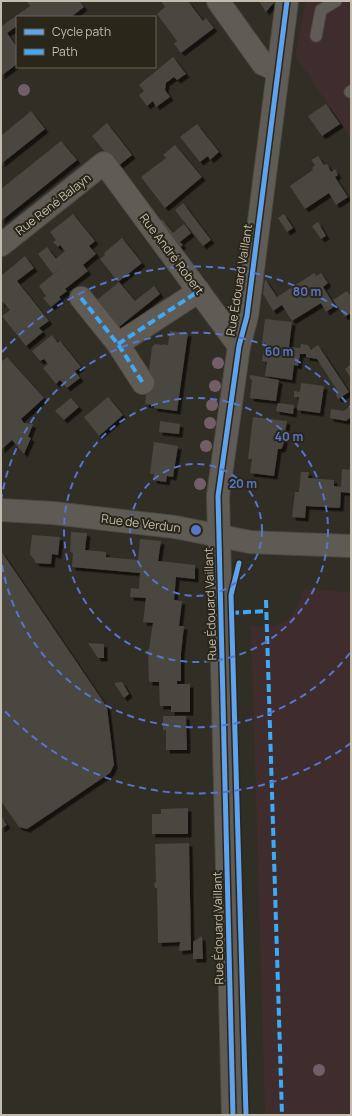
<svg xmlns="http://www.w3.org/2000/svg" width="352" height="1116" viewBox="0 0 352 1116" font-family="Manrope,sans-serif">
	<defs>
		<filter id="shadow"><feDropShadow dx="3.5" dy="3.5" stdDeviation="0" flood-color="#0009"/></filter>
	</defs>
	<rect width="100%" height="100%" fill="#312e26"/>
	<g fill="#3e2d2c">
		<path d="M 306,1 L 351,1 L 351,139 L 295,55 Z"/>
		<path d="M 303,589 L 351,592 L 351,1115 L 265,1115 L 251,626 C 281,631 297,618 303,589 Z"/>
	</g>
	<g fill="#4a4740" filter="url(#shadow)">
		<path d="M 26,1 L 79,1 L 84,7 L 71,17 L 17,17 L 17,26 L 7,33 L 17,47 L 17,64 L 1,76 L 1,24 L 2,26 L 30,6 Z"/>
		<path d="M 161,1 L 188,1 L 203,21 L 206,18 L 214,28 L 181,53 L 174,44 L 177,41 L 157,14 L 165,7 Z"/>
		<path d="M 259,1 L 275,1 L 266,12 Z"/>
		<path d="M 173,57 L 186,74 L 177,80 L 174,77 L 166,83 L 165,90 L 170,97 L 156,107 L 153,101 L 147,106 L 139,95 L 144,91 L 139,85 Z"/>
		<path d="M 326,104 L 340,124 L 322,136 L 308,116 Z"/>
		<path d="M 31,111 L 45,129 L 1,164 L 1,136 Z"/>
		<path d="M 107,123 L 132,155 L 117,167 L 92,136 Z"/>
		<path d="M 197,124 L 219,152 L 210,160 L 208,156 L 200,162 L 180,137 Z"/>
		<path d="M 61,141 L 77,160 L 1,221 L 1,189 Z"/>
		<path d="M 175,145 L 202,177 L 165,208 L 141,177 L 166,158 L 163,155 Z"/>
		<path d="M 318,156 L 324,165 L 327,164 L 331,172 L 335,169 L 338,175 L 335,177 L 348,197 L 336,205 L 329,193 L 305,209 L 290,186 L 313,170 L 312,168 L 315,165 L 311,160 Z"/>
		<path d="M 183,203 L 211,240 L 203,246 L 175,210 Z"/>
		<path d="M 73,214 L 95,241 L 89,246 L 96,254 L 83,265 L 88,271 L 65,289 L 67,291 L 59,297 L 61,299 L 51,307 L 43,298 L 46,296 L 39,286 L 63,266 L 53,274 L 38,254 L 47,247 L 56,259 L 65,251 L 60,245 L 58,247 L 53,242 L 56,240 L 50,232 Z"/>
		<path d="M 284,214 L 293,228 L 287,232 L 278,218 Z"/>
		<path d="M 162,219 L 173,233 L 184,224 L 191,233 L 180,242 L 183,245 L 179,248 L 159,223 Z"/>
		<path d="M 318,222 L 326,236 L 321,239 L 312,226 Z"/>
		<path d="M 122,238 L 142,263 L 118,282 L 100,259 L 105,255 L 104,253 Z"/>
		<path d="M 25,256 L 34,268 L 17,281 L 49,321 L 39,328 L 43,332 L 26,346 L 2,316 L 10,310 L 3,302 L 1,304 L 1,276 Z"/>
		<path d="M 314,273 L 316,276 L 321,273 L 328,283 L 323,287 L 335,306 L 326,312 L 321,303 L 292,321 L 282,305 L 273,311 L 263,294 L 265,279 L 277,297 Z"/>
		<path d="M 119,282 L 135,301 L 154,286 L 160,294 L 119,327 L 118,326 L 113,329 L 95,307 L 99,303 L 97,300 Z"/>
		<path d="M 347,291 L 351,297 L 351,313 L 345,317 L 333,300 Z"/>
		<path d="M 265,319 L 292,322 L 289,347 L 300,348 L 301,344 L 308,345 L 311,350 L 318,345 L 349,392 L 338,399 L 336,395 L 339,393 L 317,359 L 306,357 L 306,354 L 300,354 L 298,366 L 294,365 L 292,380 L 265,376 L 267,362 L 262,361 L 265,343 L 262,343 Z"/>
		<path d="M 170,331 L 188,333 L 177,411 L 154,408 L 154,405 L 145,404 L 152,347 L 155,344 L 162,345 L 162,344 L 168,345 Z"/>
		<path d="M 52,335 L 58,343 L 60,341 L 81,367 L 75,371 L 80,378 L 67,388 L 60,380 L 56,384 L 43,368 L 48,364 L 44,359 L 40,361 L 32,351 Z"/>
		<path d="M 7,357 L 44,398 L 21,419 L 24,423 L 33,424 L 28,437 L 31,438 L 24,454 L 12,440 L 1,450 L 1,362 Z"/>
		<path d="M 351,364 L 351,378 L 345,369 Z"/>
		<path d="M 250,375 L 279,380 L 276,401 L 250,398 L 252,380 L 250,379 Z"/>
		<path d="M 301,383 L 324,386 L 320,413 L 297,410 L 299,397 L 294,397 L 294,391 L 300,392 Z"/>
		<path d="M 108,397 L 123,415 L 99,436 L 84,417 Z"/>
		<path d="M 71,398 L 79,407 L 64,420 L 55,411 Z"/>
		<path d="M 278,403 L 294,405 L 293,414 L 276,411 Z"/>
		<path d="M 349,407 L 351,411 L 351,417 L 346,421 L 330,418 L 331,409 L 344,411 Z"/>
		<path d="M 253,417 L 287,421 L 283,446 L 281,449 L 278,449 L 274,476 L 250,473 L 252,459 L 248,459 Z"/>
		<path d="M 160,421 L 180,424 L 179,434 L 159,432 Z"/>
		<path d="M 154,442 L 178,446 L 173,477 L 167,476 L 166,482 L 153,480 L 154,474 L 150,474 Z"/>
		<path d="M 342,469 L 351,470 L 351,493 L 341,492 L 340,508 L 306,506 L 305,518 L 292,517 L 295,492 L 299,492 L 301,472 L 309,472 L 308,478 L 334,480 L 334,486 L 341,487 Z"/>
		<path d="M 71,532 L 87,533 L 85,550 L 106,552 L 106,557 L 138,560 L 140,539 L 161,541 L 158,561 L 195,565 L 195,579 L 176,577 L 174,600 L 182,601 L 179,626 L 184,626 L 181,653 L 181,681 L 177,681 L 177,684 L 190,684 L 190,712 L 171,712 L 171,706 L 160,706 L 159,682 L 149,682 L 148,649 L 149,649 L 153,623 L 143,622 L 146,598 L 130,597 L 131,588 L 139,589 L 140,573 L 72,567 L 73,553 L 70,552 Z"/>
		<path d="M 32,535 L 60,537 L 58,555 L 52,554 L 51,564 L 36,563 L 30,554 Z"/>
		<path d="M 1,551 L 107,707 L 114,765 L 110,773 L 27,829 L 19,827 L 1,801 Z"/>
		<path d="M 88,643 L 104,644 L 104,658 L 98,658 Z"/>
		<path d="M 122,682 L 129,694 L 124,698 L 114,683 Z"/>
		<path d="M 163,716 L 186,716 L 187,750 L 166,750 L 166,730 L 163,730 Z"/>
		<path d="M 188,808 L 188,834 L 152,834 L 152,814 L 161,814 L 161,809 Z"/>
		<path d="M 1,816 L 7,825 L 1,829 Z"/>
		<path d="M 189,843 L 191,950 L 179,951 L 180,942 L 158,943 L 157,888 L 155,888 L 154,883 L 156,882 L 155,844 Z"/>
		<path d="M 202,936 L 203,959 L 193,959 L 193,942 Z"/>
	</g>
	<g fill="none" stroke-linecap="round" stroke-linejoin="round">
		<g stroke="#4c4a44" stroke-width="13">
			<g id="lane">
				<path d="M 316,36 L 321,10 L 336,1"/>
				<path d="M 350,92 L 351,91"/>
			</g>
		</g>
		<g stroke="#4c4a44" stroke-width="24">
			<g id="street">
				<path d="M 218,1 L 263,64 L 278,71"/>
				<path d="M 1,245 L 104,163 L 239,346"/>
				<path d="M 81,298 L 118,344 L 143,383"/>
				<path d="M 118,344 L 199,291"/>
				<path d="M 233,1115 L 218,496 L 239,346 L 247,316 L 287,1"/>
			</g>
		</g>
		<g stroke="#4c4a44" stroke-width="24">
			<path id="secondary" d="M 1,510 L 53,513 L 175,527 L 250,542 L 351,546"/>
		</g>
		<use href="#lane" stroke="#605c55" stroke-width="11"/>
		<use href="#street" stroke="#605c55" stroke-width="22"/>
		<use href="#secondary" stroke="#5e5b54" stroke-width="22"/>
		<g stroke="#3fa9f5" stroke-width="4" stroke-dasharray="8 4" stroke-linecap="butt">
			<path d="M 81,298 L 118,344 L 143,383"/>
			<path d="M 118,344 L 199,291"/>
			<path d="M 266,600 L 282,1115"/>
			<path d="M 231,613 L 266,611"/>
		</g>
		<g stroke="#2b261a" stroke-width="8">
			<g id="cycleway">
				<path d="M 239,563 L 231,595 L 246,1115"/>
				<path d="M 233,1115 L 218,496 L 239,346 L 247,316 L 287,1"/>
			</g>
		</g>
		<use href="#cycleway" stroke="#60a3ed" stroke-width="5"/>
	</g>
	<g fill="#735e67">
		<circle cx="24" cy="90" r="6"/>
		<circle cx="218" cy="363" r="6"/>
		<circle cx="215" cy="386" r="6"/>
		<circle cx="212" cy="405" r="6"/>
		<circle cx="210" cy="423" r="6"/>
		<circle cx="206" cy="446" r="6"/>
		<circle cx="200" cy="484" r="6"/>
		<circle cx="319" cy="1070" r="6"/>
	</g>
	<g fill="none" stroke="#5775ca" stroke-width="2" stroke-dasharray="7 5">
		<circle cx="196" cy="530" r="66"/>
		<circle cx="196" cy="530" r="132"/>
		<path d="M350 653A197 197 0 0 1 1 559M1 501A197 197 0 0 1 350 407"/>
		<path d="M351 743A263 263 0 0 1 2 708M2 352A263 263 0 0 1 351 317"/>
	</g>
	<g text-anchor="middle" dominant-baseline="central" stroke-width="4" stroke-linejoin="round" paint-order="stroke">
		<g font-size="12" fill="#c4bdaf" stroke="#2b261a">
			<text transform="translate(53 204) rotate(-38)">Rue René Balayn</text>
			<text transform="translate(172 254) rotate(53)">Rue André Robert</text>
			<text transform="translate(239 280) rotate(-81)">Rue Édouard Vaillant</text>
			<text transform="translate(141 523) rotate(7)">Rue de Verdun</text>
			<text transform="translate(210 604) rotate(-92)">Rue Édouard Vaillant</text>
			<text transform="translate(218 928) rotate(-91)">Rue Édouard Vaillant</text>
		</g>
	</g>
	<circle cx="196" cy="530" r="6" fill="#5775ca" stroke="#2b261a" stroke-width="2"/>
	<g font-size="12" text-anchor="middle" font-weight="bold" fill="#5775ca" stroke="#2b261a" stroke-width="4" stroke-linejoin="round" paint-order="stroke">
		<text x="307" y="296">80 m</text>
		<text x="279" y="356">60 m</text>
		<text x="289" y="441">40 m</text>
		<text x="243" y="488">20 m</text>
	</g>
	<rect width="352" height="1116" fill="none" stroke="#c4bdaf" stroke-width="4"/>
	<rect x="16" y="16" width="140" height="52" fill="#2b261a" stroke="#686256"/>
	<rect x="24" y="29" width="20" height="6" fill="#60a3ed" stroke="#686256"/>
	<text x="52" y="36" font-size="12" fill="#c4bdaf">Cycle path</text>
	<rect x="24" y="49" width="20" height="6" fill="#3fa9f5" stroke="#686256"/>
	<text x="52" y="56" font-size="12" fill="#c4bdaf">Path</text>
</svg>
